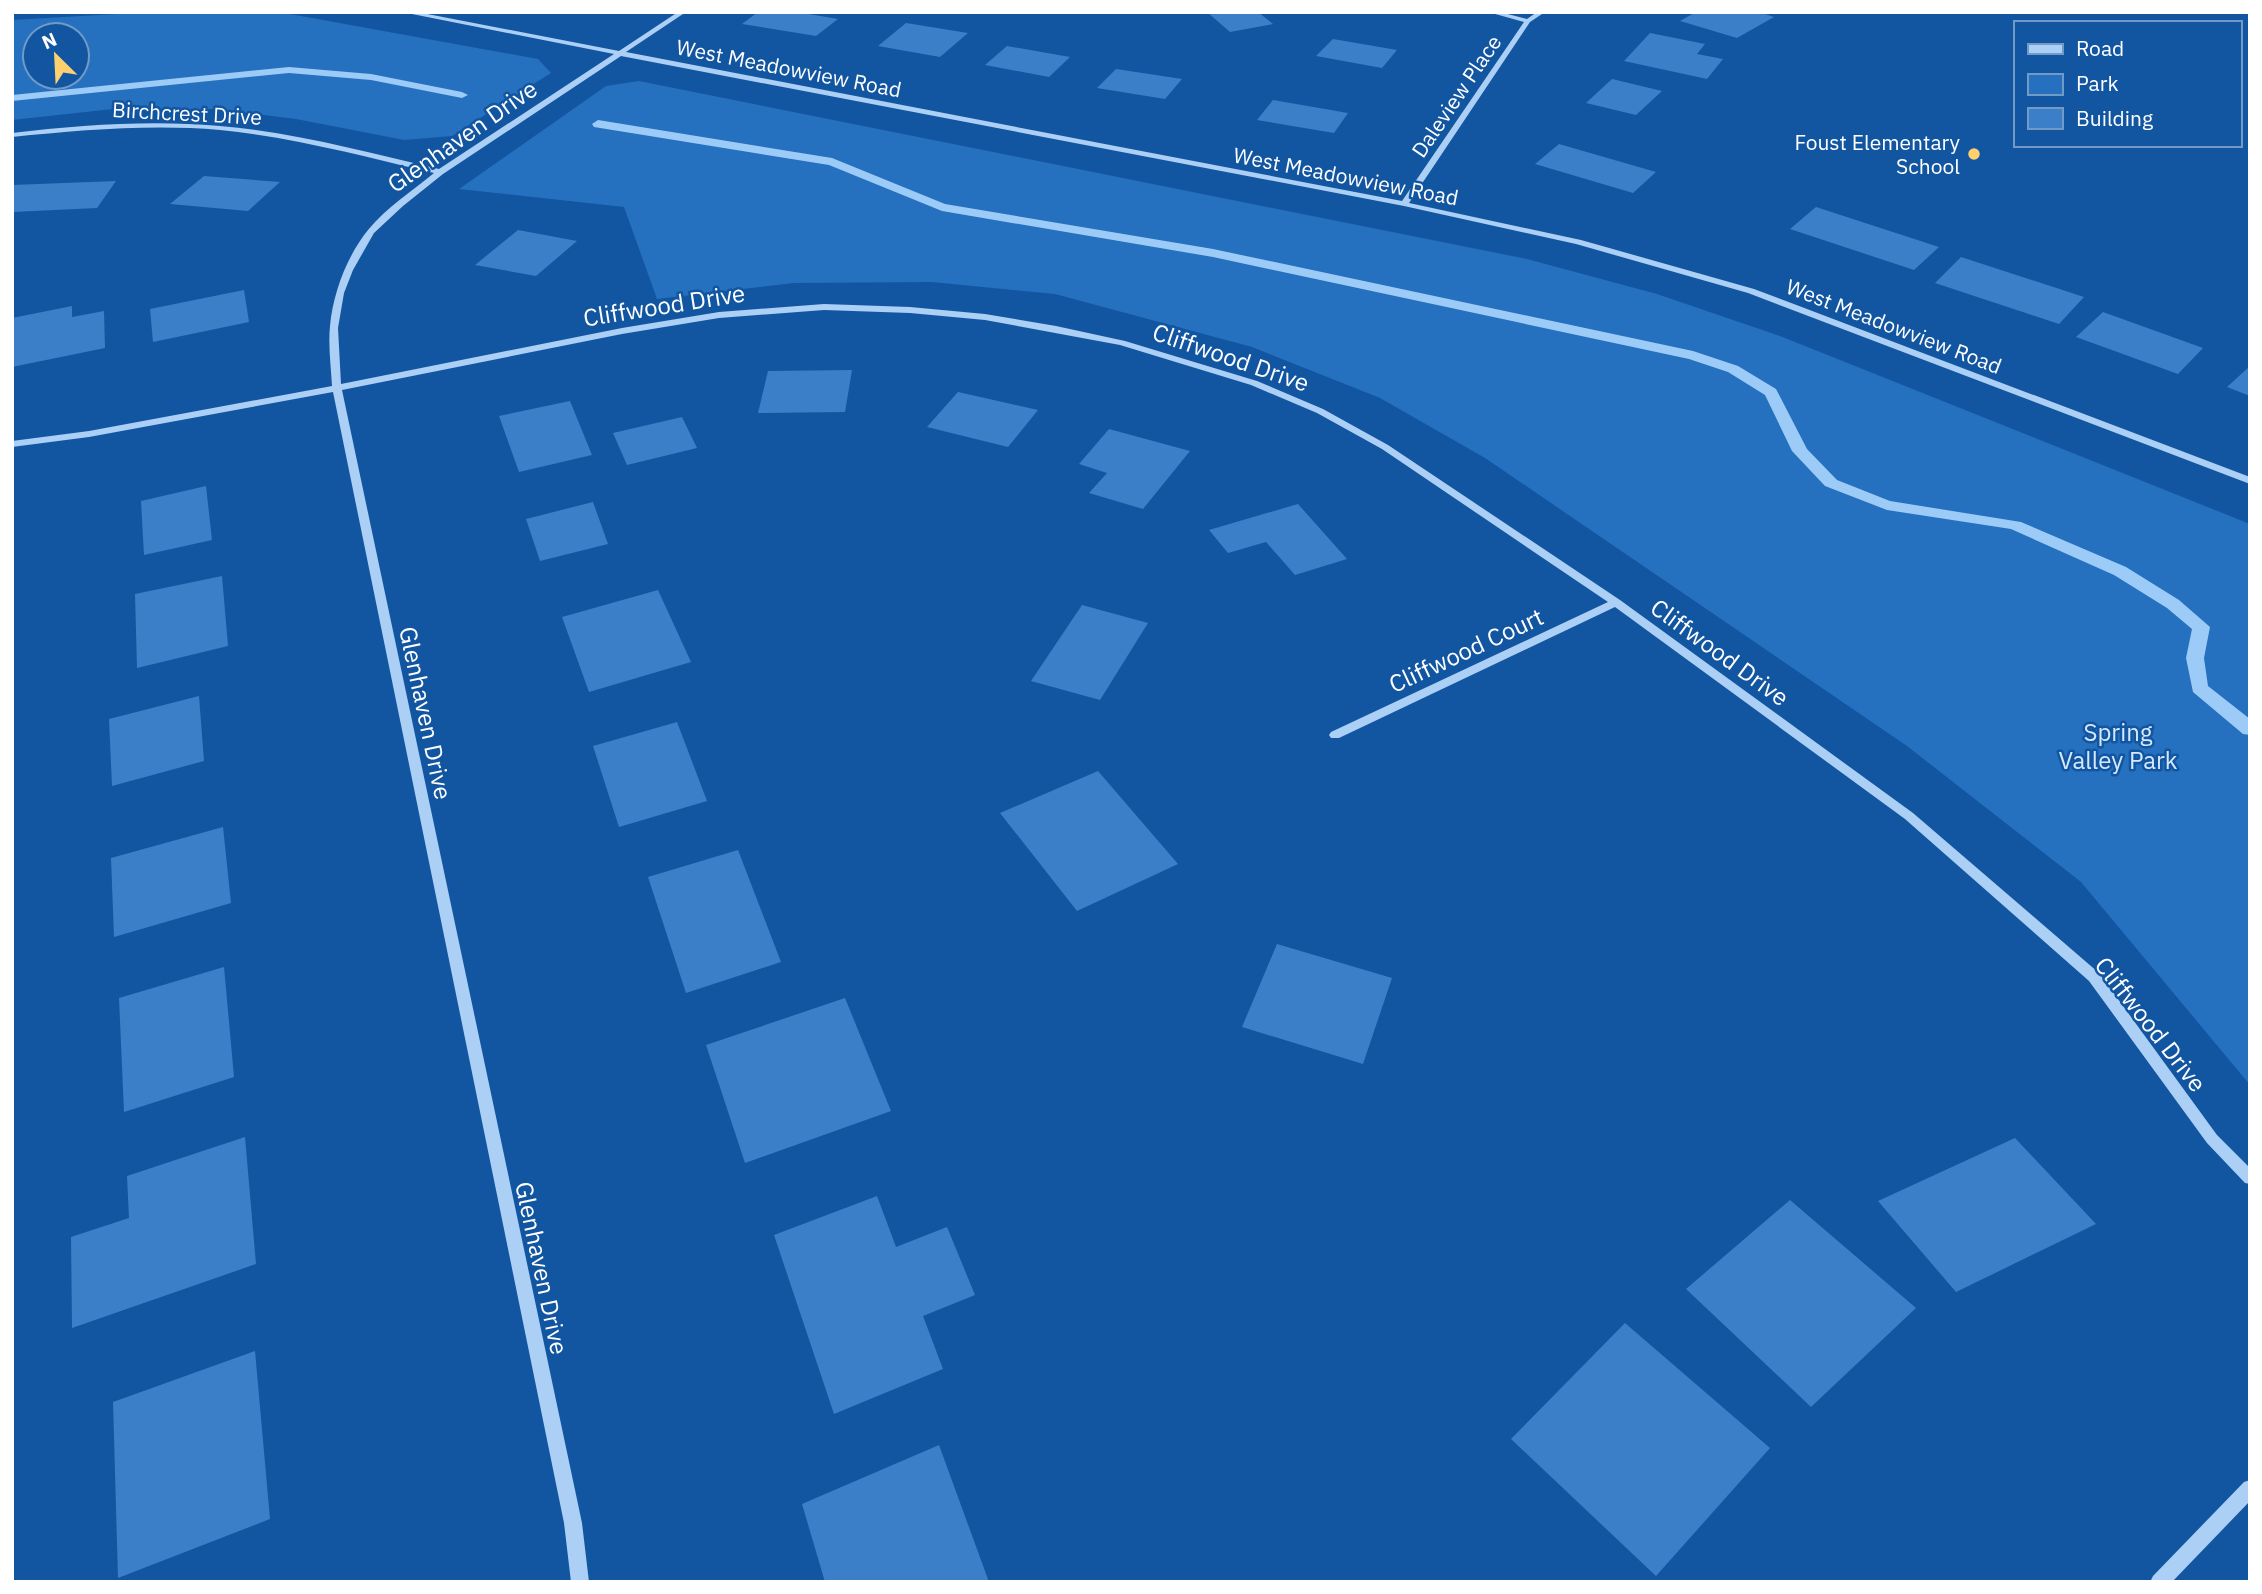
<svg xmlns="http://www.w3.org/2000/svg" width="2262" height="1594" viewBox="0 0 2262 1594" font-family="'IBM Plex Sans',sans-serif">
	<rect width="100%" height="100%" fill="#1256a1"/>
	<g fill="#2570bf" fill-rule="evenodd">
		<path d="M 151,12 L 290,14 L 538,59 L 551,73 L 452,136 L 404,140 L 296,119 L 217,109 L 113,109 L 12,120 L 12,20 ZM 35,35 L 77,35 L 77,77 L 35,77 Z"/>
		<path d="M 639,81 L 1527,259 L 1657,294 L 1780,336 L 2250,524 L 2250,1085 L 2081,882 L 1907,746 L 1485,458 L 1380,398 L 1252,347 L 1055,294 L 932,282 L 794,283 L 657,299 L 624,207 L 459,189 L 606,86 Z"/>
	</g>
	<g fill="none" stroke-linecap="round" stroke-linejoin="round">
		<g fill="#9dcbf8" fill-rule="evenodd">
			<path d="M 289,67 L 371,74 L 462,92 L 468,95 L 462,98 L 371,80 L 289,73 L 12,101 L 12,95 Z"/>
			<path d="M 598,120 L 832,158 L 945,204 L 1213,249 L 1693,351 L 1738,366 L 1776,389 L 1807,449 L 1837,480 L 1890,501 L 2021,522 L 2126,567 L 2179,600 L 2210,627 L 2204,658 L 2208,686 L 2250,719 L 2250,735 L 2243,734 L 2193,692 L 2186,658 L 2192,629 L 2167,608 L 2114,575 L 2011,529 L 1887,510 L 1825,486 L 1792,451 L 1765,395 L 1728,372 L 1689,359 L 1213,257 L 942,211 L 829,165 L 594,127 L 592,124 Z"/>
		</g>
	</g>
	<g fill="#3b7fc8">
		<path d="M 758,12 L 797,12 L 838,19 L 816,36 L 742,24 Z"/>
		<path d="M 1207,12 L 1258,12 L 1273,24 L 1230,32 Z"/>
		<path d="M 1696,12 L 1759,12 L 1774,17 L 1737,38 L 1680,21 Z"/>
		<path d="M 906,23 L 968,33 L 940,57 L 878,46 Z"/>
		<path d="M 1650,33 L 1705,44 L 1697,54 L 1723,59 L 1707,79 L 1624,61 Z"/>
		<path d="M 1333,39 L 1397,50 L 1382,68 L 1316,56 Z"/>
		<path d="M 1007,46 L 1070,57 L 1049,77 L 985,65 Z"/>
		<path d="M 1116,69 L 1182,79 L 1165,99 L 1097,88 Z"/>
		<path d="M 1612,79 L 1662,91 L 1636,115 L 1586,103 Z"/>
		<path d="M 1273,100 L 1348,113 L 1334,133 L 1257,120 Z"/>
		<path d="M 1559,144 L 1656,172 L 1633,193 L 1535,164 Z"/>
		<path d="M 204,176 L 280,182 L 248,211 L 170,204 Z"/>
		<path d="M 116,181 L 97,208 L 12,212 L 12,185 Z"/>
		<path d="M 1816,207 L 1939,247 L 1914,270 L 1790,229 Z"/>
		<path d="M 518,230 L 577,241 L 536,276 L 475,265 Z"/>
		<path d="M 1961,257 L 2084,297 L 2059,324 L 1935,283 Z"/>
		<path d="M 244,290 L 249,322 L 153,342 L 150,309 Z"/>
		<path d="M 72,306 L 72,317 L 104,311 L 105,348 L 12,367 L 12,318 Z"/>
		<path d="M 2103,312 L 2203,348 L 2178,374 L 2076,337 Z"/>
		<path d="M 2250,366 L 2250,396 L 2227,387 Z"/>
		<path d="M 852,370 L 845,412 L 758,413 L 768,371 Z"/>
		<path d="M 958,392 L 1038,410 L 1008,447 L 927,427 Z"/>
		<path d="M 570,401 L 592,455 L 519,472 L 499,416 Z"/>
		<path d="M 682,417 L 697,448 L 627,465 L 613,433 Z"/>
		<path d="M 1109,429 L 1190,451 L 1143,509 L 1089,493 L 1107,473 L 1079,464 Z"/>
		<path d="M 206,486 L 212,540 L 144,555 L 141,501 Z"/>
		<path d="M 593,502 L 608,544 L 540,561 L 526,519 Z"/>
		<path d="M 1298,504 L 1347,559 L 1295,575 L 1266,542 L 1228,553 L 1209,530 Z"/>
		<path d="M 222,576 L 228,646 L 137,668 L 135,594 Z"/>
		<path d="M 658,590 L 691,662 L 589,692 L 562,617 Z"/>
		<path d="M 1082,605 L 1148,623 L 1100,700 L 1031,681 Z"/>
		<path d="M 199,696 L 204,761 L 112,786 L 109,719 Z"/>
		<path d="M 677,722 L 707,801 L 619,827 L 593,746 Z"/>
		<path d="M 1098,771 L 1178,864 L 1077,911 L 1000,813 Z"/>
		<path d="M 223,827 L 231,903 L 114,937 L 111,858 Z"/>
		<path d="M 738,850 L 781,962 L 686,993 L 648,877 Z"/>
		<path d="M 1277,944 L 1392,978 L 1363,1064 L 1242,1027 Z"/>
		<path d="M 224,967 L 234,1077 L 124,1112 L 119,998 Z"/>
		<path d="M 845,998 L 891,1111 L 745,1163 L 706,1045 Z"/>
		<path d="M 245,1137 L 256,1264 L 72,1328 L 71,1237 L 129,1218 L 127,1176 Z"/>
		<path d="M 2015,1138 L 2096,1224 L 1956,1292 L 1878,1201 Z"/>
		<path d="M 877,1196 L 896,1247 L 947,1227 L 975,1295 L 923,1316 L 943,1369 L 834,1414 L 774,1235 Z"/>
		<path d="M 1790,1200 L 1916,1308 L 1811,1407 L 1686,1289 Z"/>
		<path d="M 1625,1323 L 1770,1448 L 1656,1576 L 1511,1439 Z"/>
		<path d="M 255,1351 L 270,1519 L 118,1578 L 113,1402 Z"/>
		<path d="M 939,1445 L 989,1582 L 825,1582 L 802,1504 Z"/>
	</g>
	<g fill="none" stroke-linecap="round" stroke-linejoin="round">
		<g fill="#abcff5" fill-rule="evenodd">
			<path d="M 402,12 L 417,12 L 619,51 L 678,12 L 686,12 L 626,52 L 1402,201 L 1524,22 L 1488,12 L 1500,12 L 1527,19 L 1537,12 L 1545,12 L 1530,22 L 1409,203 L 1581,240 L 1754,289 L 2250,477 L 2250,484 L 1748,293 L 1576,244 L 1404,206 L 621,56 L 443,174 L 403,206 L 374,233 L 353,270 L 344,293 L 338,328 L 341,384 L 622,328 L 719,312 L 824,304 L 910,307 L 985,314 L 1056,326 L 1125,341 L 1257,381 L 1323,409 L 1388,445 L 1620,600 L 1913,813 L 2099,973 L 2217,1135 L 2250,1168 L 2250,1184 L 2245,1183 L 2207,1143 L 2089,981 L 1905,819 L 1615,607 L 1339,738 L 1331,738 L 1329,735 L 1331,732 L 1608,602 L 1382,449 L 1317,413 L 1251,385 L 1120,345 L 985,320 L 910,313 L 824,310 L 719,318 L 622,334 L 342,390 L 582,1523 L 589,1582 L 571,1582 L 564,1523 L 333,392 L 89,437 L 12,447 L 12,441 L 89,431 L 332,386 C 331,367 328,345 330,326 C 333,293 347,256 368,230 C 386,208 412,191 434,173 C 363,156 292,137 220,130 C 151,124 81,130 12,137 L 12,133 C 81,125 150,120 220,126 C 294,132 366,152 439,169 L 614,54 Z"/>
			<path d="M 2250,1480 L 2250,1501 L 2172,1582 L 2150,1582 L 2153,1576 L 2244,1482 Z"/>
		</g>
	</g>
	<circle fill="#ffd06f" stroke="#1256a1" stroke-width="2.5" cx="1974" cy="154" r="7"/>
	<g text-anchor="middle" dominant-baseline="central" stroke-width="5" stroke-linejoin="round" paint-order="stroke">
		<g font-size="21" fill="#fff" stroke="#1256a1">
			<text transform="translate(789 68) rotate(11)">West Meadowview Road</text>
			<text transform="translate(1456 96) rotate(-56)">Daleview Place</text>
			<text transform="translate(187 113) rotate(3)">Birchcrest Drive</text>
			<text transform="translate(1346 176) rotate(11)">West Meadowview Road</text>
			<text transform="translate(1894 326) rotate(21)">West Meadowview Road</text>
		</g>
		<g font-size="21" fill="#fff" stroke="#1256a1" text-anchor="end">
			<text x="1960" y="142">Foust Elementary<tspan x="1960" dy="24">School</tspan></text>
		</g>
		<g font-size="24" fill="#fff" stroke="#1256a1">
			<text transform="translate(462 136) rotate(-35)">Glenhaven Drive</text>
			<text transform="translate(664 305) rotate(-9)">Cliffwood Drive</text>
			<text transform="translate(1231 357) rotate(19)">Cliffwood Drive</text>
			<text transform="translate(1466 650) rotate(-25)">Cliffwood Court</text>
			<text transform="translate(1720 652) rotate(36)">Cliffwood Drive</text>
			<text transform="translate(426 713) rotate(78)">Glenhaven Drive</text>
			<text transform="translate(2151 1024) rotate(52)">Cliffwood Drive</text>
			<text transform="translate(542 1268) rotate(78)">Glenhaven Drive</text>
		</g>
		<g font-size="24" fill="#d4e8fe" stroke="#1256a1">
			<text x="2118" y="732">Spring<tspan x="2118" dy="28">Valley Park</tspan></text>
		</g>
	</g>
	<rect width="2262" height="1594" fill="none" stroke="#ffffff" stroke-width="28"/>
	<rect x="2014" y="21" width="228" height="126" fill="#1256a1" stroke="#719ac7" stroke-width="2"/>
	<rect x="2028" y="44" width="35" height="10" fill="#abcff5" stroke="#719ac7" stroke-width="2"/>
	<text x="2076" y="56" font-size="21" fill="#ffffff">Road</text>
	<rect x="2028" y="74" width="35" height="21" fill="#2570bf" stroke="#719ac7" stroke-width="2"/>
	<text x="2076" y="91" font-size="21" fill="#ffffff">Park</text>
	<rect x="2028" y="108" width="35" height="21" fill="#3b7fc8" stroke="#719ac7" stroke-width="2"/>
	<text x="2076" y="126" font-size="21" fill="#ffffff">Building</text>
	<g transform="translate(56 56) rotate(336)"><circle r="33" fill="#1256a1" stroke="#719ac7" stroke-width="2"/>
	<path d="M0-5L12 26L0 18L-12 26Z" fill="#ffd06f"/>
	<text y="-10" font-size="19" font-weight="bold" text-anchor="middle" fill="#ffffff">N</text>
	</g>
</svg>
